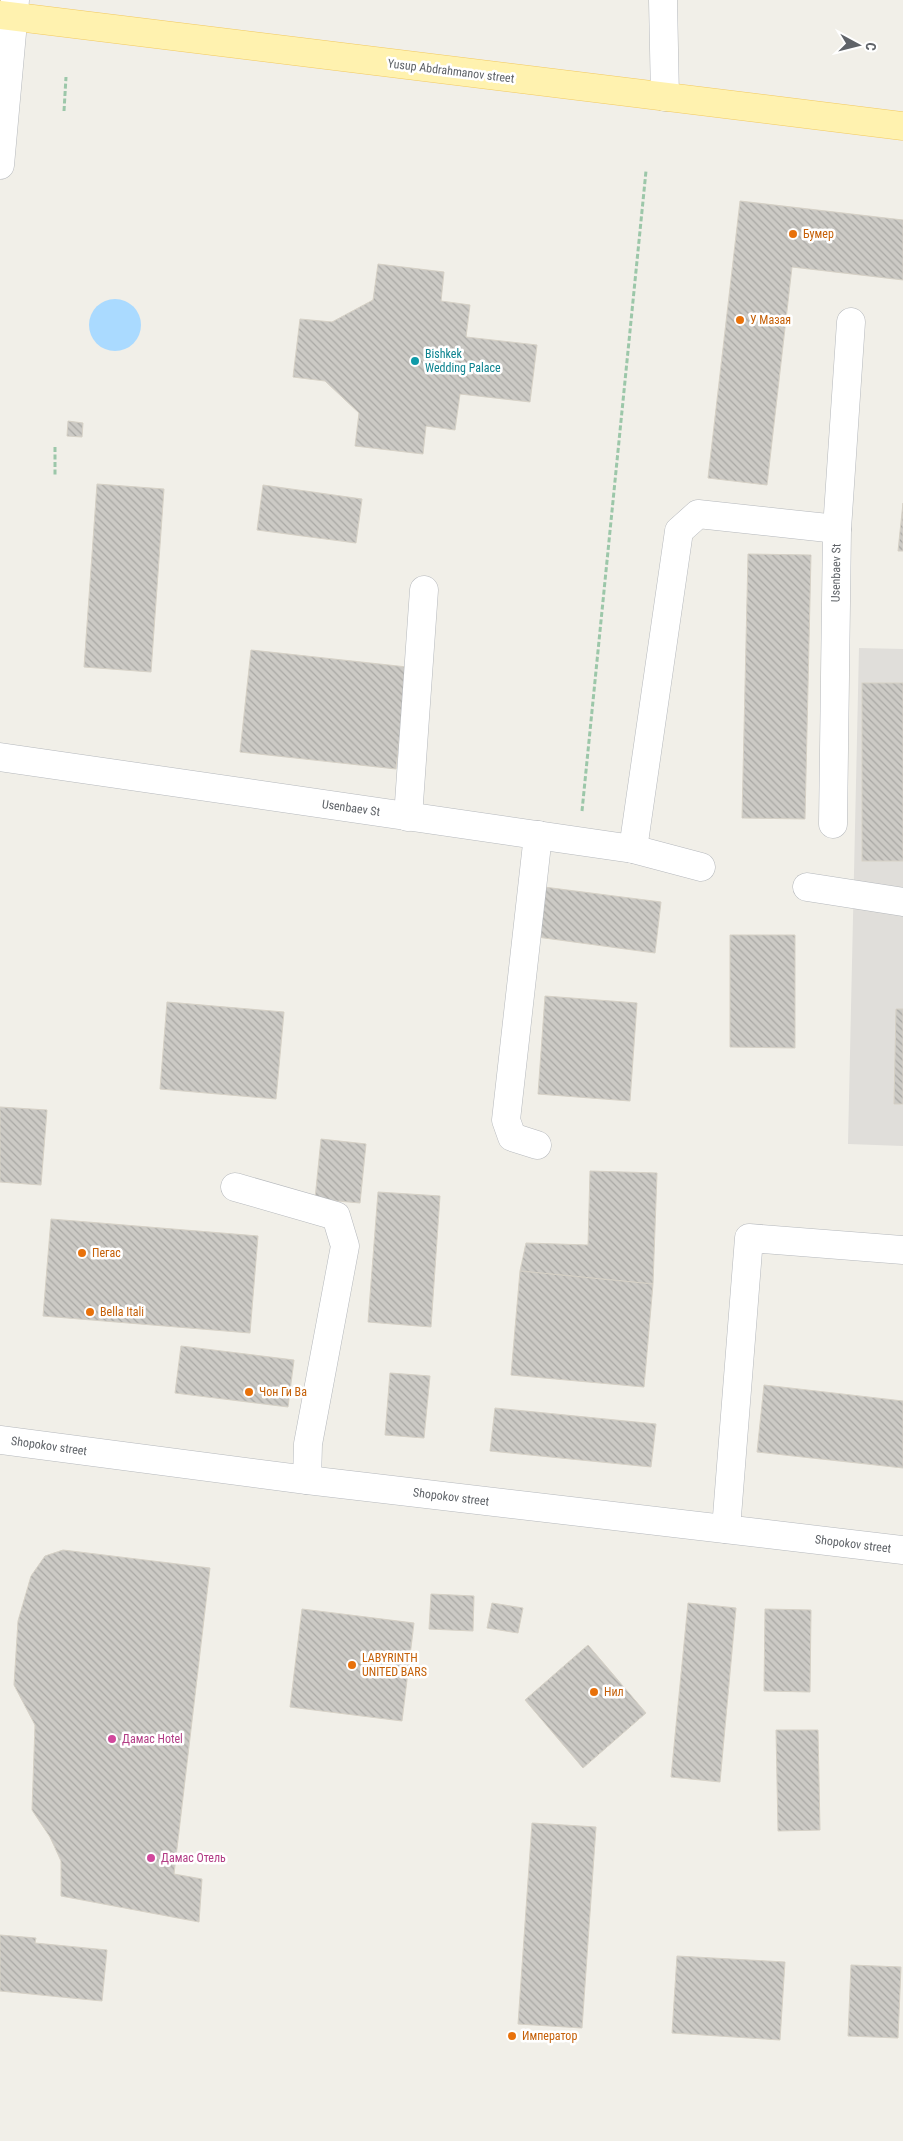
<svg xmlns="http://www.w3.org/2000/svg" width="903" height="2141" viewBox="0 0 903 2141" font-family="'Roboto Condensed',sans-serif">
	<defs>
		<pattern id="building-back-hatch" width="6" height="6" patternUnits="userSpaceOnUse" patternTransform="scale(1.25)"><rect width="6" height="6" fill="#cccac5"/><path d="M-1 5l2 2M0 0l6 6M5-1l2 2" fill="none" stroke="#a9a8a4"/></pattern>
	</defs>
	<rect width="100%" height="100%" fill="#f1efe8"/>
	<path fill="#e0deda" d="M 859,648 L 903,649 L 903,1146 L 848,1144 Z"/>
	<circle fill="#aadaff" cx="115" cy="325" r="26"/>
	<g fill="url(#building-back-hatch)" stroke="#d6d1c6">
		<path d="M 740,201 L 903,220 L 903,280 L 792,267 L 767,485 L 708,478 Z"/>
		<path d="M 378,264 L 444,272 L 441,301 L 470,305 L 466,337 L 537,345 L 530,402 L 460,394 L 455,430 L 426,426 L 423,454 L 355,446 L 359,413 L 325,381 L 293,377 L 300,319 L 332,322 L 373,300 Z"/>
		<path d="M 68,421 L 83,423 L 82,437 L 67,436 Z"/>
		<path d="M 97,484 L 164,489 L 151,672 L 84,667 Z"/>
		<path d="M 263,485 L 362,499 L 356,543 L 257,530 Z"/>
		<path d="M 903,503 L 903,551 L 898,551 Z"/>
		<path d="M 748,554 L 811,555 L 805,819 L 742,818 Z"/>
		<path d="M 251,650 L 407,667 L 396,769 L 240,752 Z"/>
		<rect x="862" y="683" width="41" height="178"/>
		<path d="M 544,887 L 661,902 L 655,953 L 537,937 Z"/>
		<path d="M 730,935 L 795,935 L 795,1048 L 730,1047 Z"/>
		<path d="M 545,996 L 637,1003 L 630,1101 L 538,1094 Z"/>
		<path d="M 167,1002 L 284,1012 L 276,1099 L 160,1089 Z"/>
		<path d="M 896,1009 L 903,1009 L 903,1104 L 894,1104 Z"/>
		<path d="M 0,1107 L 47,1110 L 41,1185 L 0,1182 Z"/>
		<path d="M 321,1139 L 366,1144 L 360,1203 L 315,1199 Z"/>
		<path d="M 590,1171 L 657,1173 L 653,1284 L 520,1271 L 526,1243 L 588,1245 Z"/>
		<path d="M 378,1192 L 440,1196 L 431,1327 L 368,1322 Z"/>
		<path d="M 51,1219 L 258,1236 L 250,1333 L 43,1316 Z"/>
		<path d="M 520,1271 L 653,1284 L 644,1387 L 511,1375 Z"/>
		<path d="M 181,1346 L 294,1360 L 288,1407 L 175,1393 Z"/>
		<path d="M 390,1373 L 430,1376 L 424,1438 L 385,1435 Z"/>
		<path d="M 764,1385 L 903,1401 L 903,1468 L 757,1452 Z"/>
		<path d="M 495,1408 L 656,1424 L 651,1467 L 490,1451 Z"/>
		<path d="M 63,1550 L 210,1568 L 174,1874 L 202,1879 L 199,1922 L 61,1896 L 61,1861 L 50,1837 L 32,1810 L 35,1725 L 14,1685 L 18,1621 L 31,1576 L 45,1556 Z"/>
		<path d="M 431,1594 L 474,1596 L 473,1631 L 429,1629 Z"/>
		<path d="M 492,1603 L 523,1608 L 518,1633 L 487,1628 Z"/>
		<path d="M 688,1603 L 736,1608 L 720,1782 L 671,1777 Z"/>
		<path d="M 302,1609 L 414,1623 L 402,1721 L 290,1707 Z"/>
		<path d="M 765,1609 L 811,1610 L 810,1692 L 764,1691 Z"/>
		<path d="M 588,1645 L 646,1713 L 583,1768 L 525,1700 Z"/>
		<path d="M 776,1730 L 818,1730 L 820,1830 L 778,1831 Z"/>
		<path d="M 532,1823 L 596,1827 L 582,2028 L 518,2024 Z"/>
		<path d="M 0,1935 L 36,1938 L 35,1943 L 107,1950 L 102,2001 L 0,1991 Z"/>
		<path d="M 677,1956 L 785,1962 L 780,2040 L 672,2033 Z"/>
		<path d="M 851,1965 L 901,1967 L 898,2038 L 848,2036 Z"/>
	</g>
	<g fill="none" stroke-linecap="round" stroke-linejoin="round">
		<g stroke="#b5b8bc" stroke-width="29">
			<g id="minor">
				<path d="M 663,0 L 665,97"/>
				<path d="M 0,165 L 15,0"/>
				<path d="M 0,757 L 633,849 L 701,867"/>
				<path d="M 408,817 L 424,590"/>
				<path d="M 833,824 L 837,529 L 851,322"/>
				<path d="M 633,849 L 679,531 L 698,514 L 837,529"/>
				<path d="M 807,887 L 903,902"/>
				<path d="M 537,1145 L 512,1137 L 506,1120 L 538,835"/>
				<path d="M 235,1187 L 336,1216 L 345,1246 L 308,1444 L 307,1480"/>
				<path d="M 0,1440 L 307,1480 L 903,1550"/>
				<path d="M 726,1529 L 749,1238 L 903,1250"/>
			</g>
		</g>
		<g stroke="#f2c960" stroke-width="29">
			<path id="major" d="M 0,15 L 903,126"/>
		</g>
		<g stroke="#9cc7a9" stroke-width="3" stroke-dasharray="5 2.5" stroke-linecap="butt">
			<path d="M 64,111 L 66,77"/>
			<path d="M 55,447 L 55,476"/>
			<path d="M 582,811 L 646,171"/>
		</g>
		<use href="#minor" stroke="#fff" stroke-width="28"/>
		<use href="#major" stroke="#fff2af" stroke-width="28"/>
	</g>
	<g fill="#e8710a" stroke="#fff" stroke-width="2">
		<circle cx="793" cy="234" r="5"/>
		<circle cx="740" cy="320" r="5"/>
		<circle cx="82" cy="1253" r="5"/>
		<circle cx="90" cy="1312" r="5"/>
		<circle cx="249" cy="1392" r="5"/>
		<circle cx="352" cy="1665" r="5"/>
		<circle cx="594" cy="1692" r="5"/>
		<circle cx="512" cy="2036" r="5"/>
	</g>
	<circle fill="#0f9aa8" stroke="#fff" stroke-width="2" cx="415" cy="361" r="5"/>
	<g fill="#d1479c" stroke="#fff" stroke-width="2">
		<circle cx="112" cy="1739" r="5"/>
		<circle cx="151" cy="1858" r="5"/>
	</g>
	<g text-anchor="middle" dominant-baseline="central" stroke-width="5" stroke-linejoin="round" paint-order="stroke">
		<g font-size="12" fill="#5f6368" stroke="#fff">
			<text transform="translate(451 71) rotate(7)">Yusup Abdrahmanov street</text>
			<text transform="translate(836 573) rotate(-89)">Usenbaev St</text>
			<text transform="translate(351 808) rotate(8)">Usenbaev St</text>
			<text transform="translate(49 1446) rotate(8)">Shopokov street</text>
			<text transform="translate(451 1497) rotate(7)">Shopokov street</text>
			<text transform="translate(853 1544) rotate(7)">Shopokov street</text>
		</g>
		<g font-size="12" fill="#c56008" stroke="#fff" text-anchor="start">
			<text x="803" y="234">Бумер</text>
			<text x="750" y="320">У Мазая</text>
			<text x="92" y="1253">Пегас</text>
			<text x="100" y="1312">Bella Itali</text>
			<text x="259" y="1392">Чон Ги Ва</text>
			<text x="362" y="1658">LABYRINTH<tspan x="362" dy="14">UNITED BARS</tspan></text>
			<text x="604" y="1692">Нил</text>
			<text x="522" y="2036">Император</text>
		</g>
		<g font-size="12" fill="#0d838f" stroke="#fff" text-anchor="start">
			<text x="425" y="354">Bishkek<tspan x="425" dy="14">Wedding Palace</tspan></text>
		</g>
		<g font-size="12" fill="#b23c85" stroke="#fff" text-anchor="start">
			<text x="122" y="1739">Дамас Hotel</text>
			<text x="161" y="1858">Дамас Отель</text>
		</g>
	</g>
	<g transform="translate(858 45) rotate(97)" stroke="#ffffff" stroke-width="4" paint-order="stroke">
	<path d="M0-4L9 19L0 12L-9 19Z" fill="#5f6368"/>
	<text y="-8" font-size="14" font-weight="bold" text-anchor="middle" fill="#5f6368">С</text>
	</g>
</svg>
